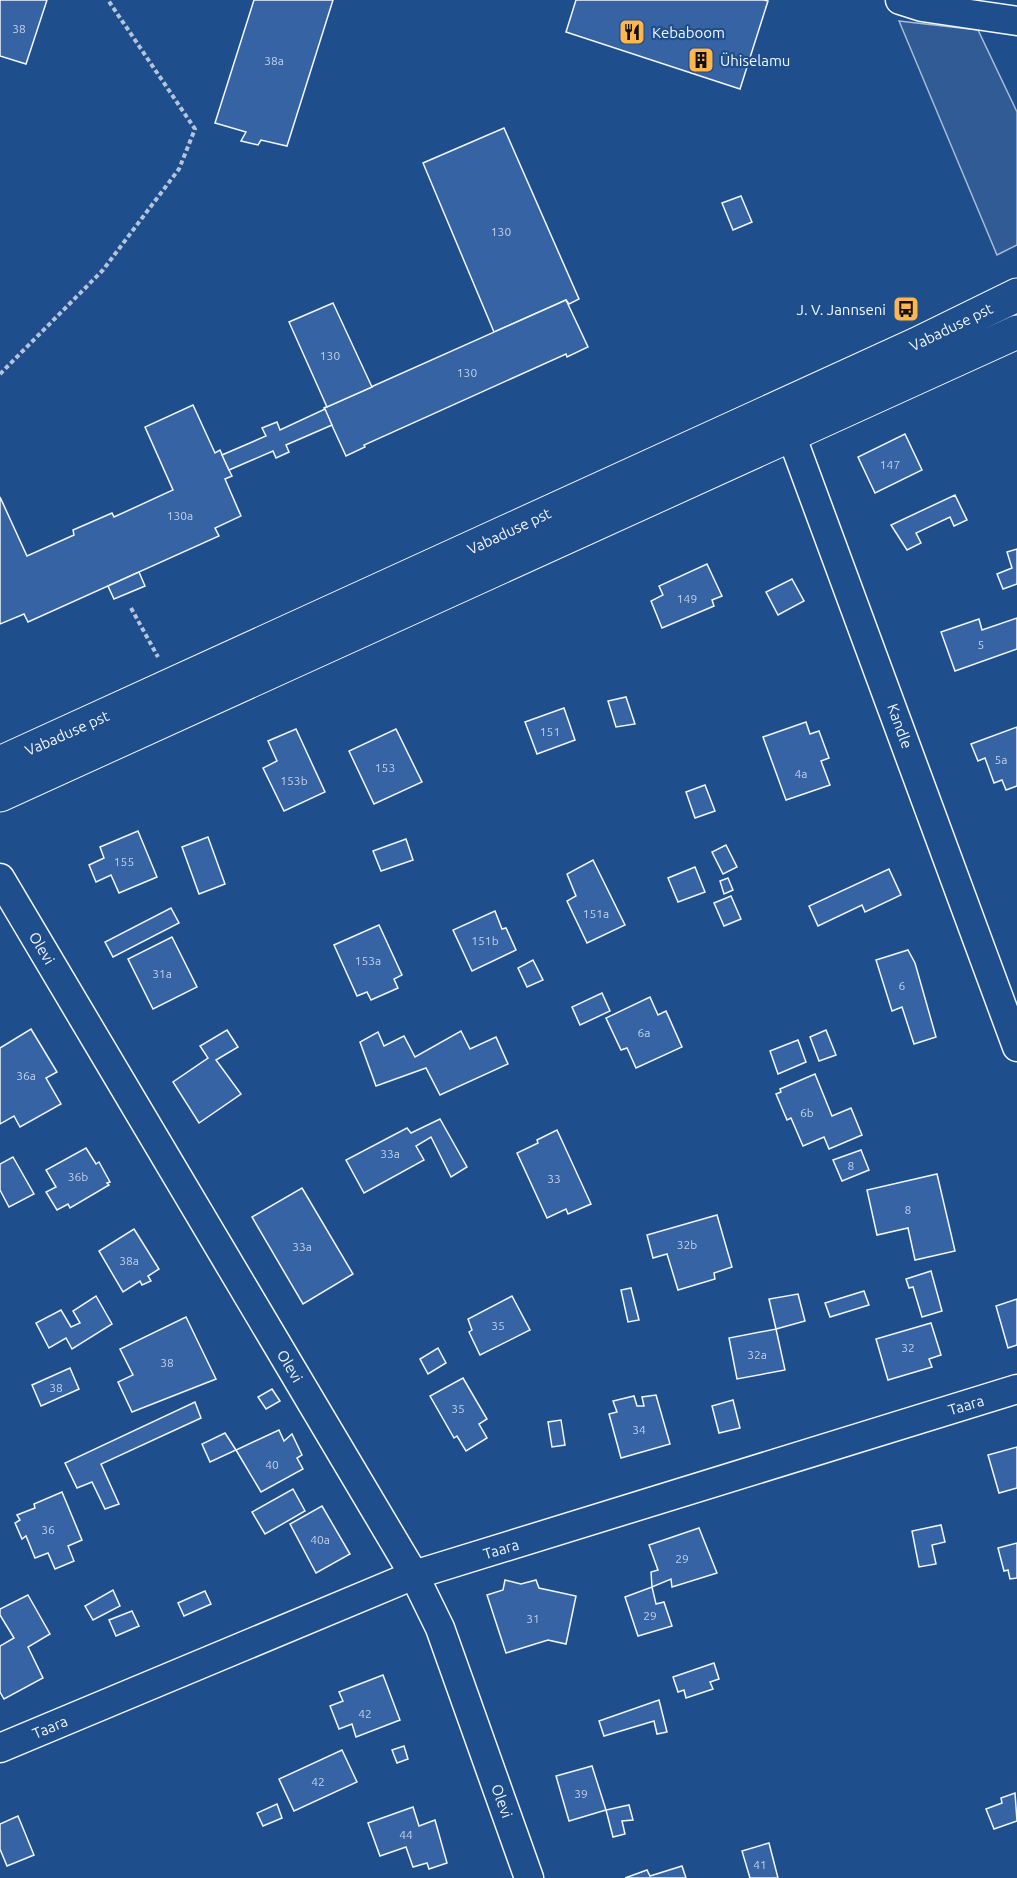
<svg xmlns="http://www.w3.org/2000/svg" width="1017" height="1878" viewBox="0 0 1017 1878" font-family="Ubuntu,sans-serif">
	<rect width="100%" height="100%" fill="#1f4e8c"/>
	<path fill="#305b95" stroke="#a8bbd7" stroke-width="1.5" d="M 899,21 L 978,30 L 1017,112 L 1017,245 L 997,255 Z"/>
	<g fill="#3563a3" stroke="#f2f6ff" stroke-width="1.5">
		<path d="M 0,0 L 47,0 L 26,64 L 0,56 Z"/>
		<path d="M 254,0 L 333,0 L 287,146 L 261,140 L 258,145 L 241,141 L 246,132 L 215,123 Z"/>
		<path d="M 576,0 L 764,0 L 768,1 L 740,89 L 566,32 Z"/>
		<path d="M 504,128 L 579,299 L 569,304 L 566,300 L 494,332 L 423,163 Z"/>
		<path d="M 741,196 L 752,222 L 733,230 L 722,203 Z"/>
		<path d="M 566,300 L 588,347 L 567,357 L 566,354 L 364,445 L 365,447 L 346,456 L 324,408 Z"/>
		<path d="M 333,303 L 372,387 L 327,407 L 289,322 Z"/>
		<path d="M 193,405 L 215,453 L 220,450 L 229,470 L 232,476 L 225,479 L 241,516 L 215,528 L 219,536 L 28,622 L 24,614 L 0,624 L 0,497 L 27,556 L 74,535 L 73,530 L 112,513 L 114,517 L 173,490 L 145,427 Z"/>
		<path d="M 325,409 L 332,425 L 286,445 L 289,452 L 276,458 L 273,451 L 229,470 L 222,455 L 266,436 L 262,428 L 277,422 L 280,430 Z"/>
		<path d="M 905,434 L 922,470 L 875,493 L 858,457 Z"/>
		<path d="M 955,495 L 967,520 L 954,526 L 950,517 L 916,533 L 921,543 L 907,550 L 891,525 Z"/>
		<path d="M 1017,549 L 1017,584 L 1003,589 L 997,574 L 1012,568 L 1007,552 Z"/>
		<path d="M 707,564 L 722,596 L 712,600 L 714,606 L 662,628 L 651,601 L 663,595 L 659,586 Z"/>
		<path d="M 139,572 L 145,586 L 114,599 L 108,586 Z"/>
		<path d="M 792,579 L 804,601 L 778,615 L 766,592 Z"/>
		<path d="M 1017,618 L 1017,649 L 955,671 L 941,632 L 979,619 L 982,630 Z"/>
		<path d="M 626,697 L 635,724 L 616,727 L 608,701 Z"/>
		<path d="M 564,708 L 575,740 L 537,754 L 525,722 Z"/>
		<path d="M 806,722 L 810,734 L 819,731 L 829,758 L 821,761 L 830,785 L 786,800 L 763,737 Z"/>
		<path d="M 1017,727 L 1017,786 L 1006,790 L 1002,780 L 994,783 L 985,758 L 978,761 L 971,744 Z"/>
		<path d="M 296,729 L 325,792 L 284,811 L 263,768 L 277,761 L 268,741 Z"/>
		<path d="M 396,729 L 422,782 L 374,804 L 349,751 Z"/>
		<path d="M 705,785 L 715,811 L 695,818 L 686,792 Z"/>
		<path d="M 138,831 L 157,877 L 119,893 L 111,875 L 96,882 L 89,865 L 104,858 L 100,847 Z"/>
		<path d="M 208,837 L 225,884 L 199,894 L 182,847 Z"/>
		<path d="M 406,839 L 413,860 L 381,871 L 373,851 Z"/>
		<path d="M 726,845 L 737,867 L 723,874 L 712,852 Z"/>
		<path d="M 593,860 L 625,925 L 587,943 L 567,901 L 576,896 L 567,874 Z"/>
		<path d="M 695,867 L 705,892 L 678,902 L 668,878 Z"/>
		<path d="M 889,869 L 901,895 L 865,912 L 862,905 L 818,926 L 809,906 Z"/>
		<path d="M 728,878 L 733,890 L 724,894 L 720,881 Z"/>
		<path d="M 731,896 L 741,919 L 724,926 L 714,903 Z"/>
		<path d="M 171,908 L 179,923 L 113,957 L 105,942 Z"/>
		<path d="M 495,911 L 502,929 L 506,928 L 516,950 L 472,971 L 453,930 Z"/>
		<path d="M 379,925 L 402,975 L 394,979 L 398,988 L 371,1000 L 367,992 L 357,996 L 334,945 Z"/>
		<path d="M 172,937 L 197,987 L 153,1009 L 128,959 Z"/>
		<path d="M 908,950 L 915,963 L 936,1037 L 914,1044 L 902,1007 L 892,1011 L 876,960 Z"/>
		<path d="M 533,960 L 543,980 L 527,987 L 518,968 Z"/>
		<path d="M 602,993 L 610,1011 L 580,1025 L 572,1007 Z"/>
		<path d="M 650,997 L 658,1015 L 666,1011 L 682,1047 L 636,1068 L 627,1048 L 621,1050 L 606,1018 Z"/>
		<path d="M 31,1029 L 57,1072 L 46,1078 L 61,1104 L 20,1127 L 14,1116 L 0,1124 L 0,1048 Z"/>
		<path d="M 227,1030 L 238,1047 L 216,1060 L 241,1094 L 199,1123 L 173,1082 L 208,1058 L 200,1046 Z"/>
		<path d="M 826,1030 L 836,1055 L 819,1061 L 810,1037 Z"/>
		<path d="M 461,1031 L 470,1049 L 496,1037 L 508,1064 L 440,1095 L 426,1068 L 376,1086 L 360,1042 L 378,1032 L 384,1046 L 404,1036 L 415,1057 Z"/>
		<path d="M 798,1040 L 806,1062 L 778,1074 L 770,1051 Z"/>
		<path d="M 815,1074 L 832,1116 L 851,1108 L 862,1135 L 829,1149 L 824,1137 L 803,1146 L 791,1118 L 787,1120 L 776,1094 L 781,1092 L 780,1089 Z"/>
		<path d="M 440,1119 L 467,1167 L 451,1177 L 431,1137 L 416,1146 L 424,1160 L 364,1193 L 346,1160 L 407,1128 L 411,1133 Z"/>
		<path d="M 557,1130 L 591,1204 L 568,1214 L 566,1209 L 547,1218 L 517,1153 L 538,1143 L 537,1140 Z"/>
		<path d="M 86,1148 L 96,1164 L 99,1162 L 110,1182 L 107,1183 L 109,1185 L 70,1208 L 68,1204 L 57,1210 L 46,1192 L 56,1187 L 46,1170 Z"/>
		<path d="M 861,1150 L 869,1170 L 842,1181 L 833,1160 Z"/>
		<path d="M 13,1157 L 34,1194 L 9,1207 L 0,1190 L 0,1164 Z"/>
		<path d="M 937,1174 L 955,1251 L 915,1260 L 908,1228 L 877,1235 L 867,1190 Z"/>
		<path d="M 302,1188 L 353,1274 L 303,1304 L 252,1217 Z"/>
		<path d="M 717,1215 L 732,1267 L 714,1273 L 715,1279 L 678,1290 L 667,1254 L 653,1258 L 647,1235 Z"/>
		<path d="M 134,1229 L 159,1269 L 148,1276 L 151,1281 L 142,1285 L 140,1281 L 123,1292 L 99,1251 Z"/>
		<path d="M 931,1271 L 942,1311 L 922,1317 L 913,1287 L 909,1288 L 906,1279 Z"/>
		<path d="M 631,1288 L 639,1320 L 628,1322 L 621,1290 Z"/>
		<path d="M 864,1291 L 869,1305 L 830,1317 L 825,1303 Z"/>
		<path d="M 798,1294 L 805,1321 L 776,1329 L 769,1299 Z"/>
		<path d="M 96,1296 L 112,1324 L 72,1349 L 66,1338 L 49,1348 L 36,1323 L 61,1310 L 71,1327 L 80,1323 L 73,1311 Z"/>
		<path d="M 512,1296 L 530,1330 L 480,1355 L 469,1332 L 472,1330 L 468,1319 Z"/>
		<path d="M 1017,1299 L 1017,1345 L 1008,1348 L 996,1306 Z"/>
		<path d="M 186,1317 L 216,1379 L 132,1412 L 118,1382 L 133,1375 L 120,1349 Z"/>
		<path d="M 931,1323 L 941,1355 L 929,1359 L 932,1367 L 888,1380 L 876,1339 Z"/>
		<path d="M 776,1329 L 785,1370 L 737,1379 L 729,1338 Z"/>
		<path d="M 438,1348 L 446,1363 L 428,1374 L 420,1359 Z"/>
		<path d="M 70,1368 L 79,1389 L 41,1406 L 32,1385 Z"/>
		<path d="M 463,1378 L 487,1419 L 479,1424 L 487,1438 L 466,1451 L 457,1436 L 454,1438 L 430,1396 Z"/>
		<path d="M 272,1389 L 280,1401 L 266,1409 L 258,1397 Z"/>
		<path d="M 656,1395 L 670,1444 L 621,1458 L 609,1414 L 617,1412 L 613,1401 L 634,1396 L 637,1406 L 644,1406 L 642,1397 Z"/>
		<path d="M 733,1400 L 740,1428 L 719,1433 L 712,1406 Z"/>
		<path d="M 195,1402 L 201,1418 L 101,1464 L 119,1504 L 105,1509 L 92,1482 L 77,1488 L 65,1463 Z"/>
		<path d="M 561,1420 L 565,1445 L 552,1447 L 548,1422 Z"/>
		<path d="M 279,1430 L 284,1441 L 292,1434 L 302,1455 L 297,1458 L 303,1469 L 261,1492 L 236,1450 Z"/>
		<path d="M 225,1433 L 236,1450 L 210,1462 L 202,1444 Z"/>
		<path d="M 1017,1447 L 1017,1488 L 999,1493 L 988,1455 Z"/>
		<path d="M 293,1489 L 305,1511 L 265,1534 L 252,1512 Z"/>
		<path d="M 62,1492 L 82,1540 L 68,1546 L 74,1561 L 55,1569 L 48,1553 L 35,1558 L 26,1536 L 22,1539 L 15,1523 L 20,1520 L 17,1515 L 35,1508 L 34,1504 Z"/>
		<path d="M 322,1506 L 350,1554 L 316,1573 L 290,1524 Z"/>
		<path d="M 941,1525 L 945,1542 L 932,1545 L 936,1564 L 919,1567 L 912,1531 Z"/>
		<path d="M 699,1528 L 717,1573 L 672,1587 L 671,1579 L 652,1587 L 651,1572 L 658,1570 L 649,1545 Z"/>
		<path d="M 1017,1543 L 1017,1578 L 1010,1579 L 1008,1570 L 1004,1571 L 998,1548 Z"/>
		<path d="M 505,1580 L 521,1584 L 536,1580 L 539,1588 L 576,1596 L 566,1644 L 548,1640 L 506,1653 L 487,1595 L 503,1590 Z"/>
		<path d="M 652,1587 L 656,1604 L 664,1602 L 672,1626 L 638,1636 L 625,1597 Z"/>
		<path d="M 113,1590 L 120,1606 L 93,1620 L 85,1606 Z"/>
		<path d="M 205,1591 L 211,1604 L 184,1616 L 178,1603 Z"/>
		<path d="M 28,1595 L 50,1634 L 28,1647 L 43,1678 L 4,1699 L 0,1692 L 0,1646 L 14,1638 L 0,1615 L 0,1609 Z"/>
		<path d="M 132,1611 L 139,1626 L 116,1636 L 109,1620 Z"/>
		<path d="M 714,1663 L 719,1679 L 710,1682 L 713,1689 L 686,1698 L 684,1690 L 678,1692 L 673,1677 Z"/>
		<path d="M 383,1675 L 400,1720 L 356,1737 L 352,1724 L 339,1729 L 330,1706 L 343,1701 L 339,1692 Z"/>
		<path d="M 659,1700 L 667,1732 L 657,1734 L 654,1721 L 604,1736 L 599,1721 Z"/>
		<path d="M 404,1746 L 408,1759 L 397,1763 L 392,1750 Z"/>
		<path d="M 342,1750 L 357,1782 L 294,1811 L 279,1779 Z"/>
		<path d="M 592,1766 L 606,1810 L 569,1821 L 556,1776 Z"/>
		<path d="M 1015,1793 L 1017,1821 L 994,1829 L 986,1809 L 1002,1803 L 1001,1798 Z"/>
		<path d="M 277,1804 L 282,1818 L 263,1826 L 257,1813 Z"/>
		<path d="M 629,1805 L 633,1820 L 622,1821 L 625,1834 L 613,1837 L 606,1810 Z"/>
		<path d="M 413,1807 L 419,1826 L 435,1820 L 447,1863 L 429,1869 L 427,1863 L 413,1867 L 406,1847 L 380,1856 L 368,1823 Z"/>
		<path d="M 18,1816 L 34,1855 L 7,1866 L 0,1849 L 0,1824 Z"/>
		<path d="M 769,1843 L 778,1878 L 750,1878 L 742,1851 Z"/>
		<path d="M 682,1866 L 686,1878 L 625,1878 L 647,1870 L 650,1876 Z"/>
	</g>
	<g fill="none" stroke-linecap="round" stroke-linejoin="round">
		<g stroke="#f2f6ff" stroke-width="31">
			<g id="street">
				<path d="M 900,0 L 922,7 L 1017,21"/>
				<path d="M 783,413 L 1017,1047"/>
				<path d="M 0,878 L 414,1575 L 440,1628 L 529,1878"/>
				<path d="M 0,1748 L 414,1575 L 1017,1389"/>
			</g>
		</g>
		<g stroke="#f2f6ff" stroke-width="35">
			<g id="highway">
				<path d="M 0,763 L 917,344 L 1017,295"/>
				<path d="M 0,795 L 1017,332"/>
			</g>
		</g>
		<g stroke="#b3c4dc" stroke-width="4" stroke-dasharray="4.5 3" stroke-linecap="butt">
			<path d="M 0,374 L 103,270 L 179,169 L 195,129 L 108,0"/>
			<path d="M 131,608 L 158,657"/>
		</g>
		<use href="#street" stroke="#1f4e8c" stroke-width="28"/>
		<use href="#highway" stroke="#1f4e8c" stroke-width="33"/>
	</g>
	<defs>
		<g id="restaurant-square" transform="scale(1.35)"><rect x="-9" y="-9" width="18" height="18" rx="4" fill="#ffb74d" stroke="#1f4e8c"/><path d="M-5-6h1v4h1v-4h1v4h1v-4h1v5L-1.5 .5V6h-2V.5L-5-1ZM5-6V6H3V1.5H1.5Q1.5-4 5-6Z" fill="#111"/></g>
		<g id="building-square" transform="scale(1.35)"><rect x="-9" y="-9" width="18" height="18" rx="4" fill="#ffb74d" stroke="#1f4e8c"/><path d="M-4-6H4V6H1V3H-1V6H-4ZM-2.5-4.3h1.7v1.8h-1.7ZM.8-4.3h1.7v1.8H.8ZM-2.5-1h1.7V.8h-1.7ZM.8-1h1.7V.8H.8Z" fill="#111"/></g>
		<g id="bus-square" transform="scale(1.35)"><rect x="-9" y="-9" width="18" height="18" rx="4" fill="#ffb74d" stroke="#1f4e8c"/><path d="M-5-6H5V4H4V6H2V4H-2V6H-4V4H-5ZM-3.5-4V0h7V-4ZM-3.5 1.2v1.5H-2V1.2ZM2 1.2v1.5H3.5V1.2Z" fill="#111"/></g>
	</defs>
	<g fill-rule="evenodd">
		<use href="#restaurant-square" x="632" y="32"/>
		<use href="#building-square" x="701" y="60"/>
		<use href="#bus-square" x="906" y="309"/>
	</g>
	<g text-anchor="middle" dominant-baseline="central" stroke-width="4.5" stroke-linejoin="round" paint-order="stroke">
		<g font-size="12" fill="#c3d1e8">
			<text x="19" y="28">38</text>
			<text x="274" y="60">38a</text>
			<text x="501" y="231">130</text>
			<text x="330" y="355">130</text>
			<text x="467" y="372">130</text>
			<text x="890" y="464">147</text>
			<text x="180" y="515">130a</text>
			<text x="687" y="598">149</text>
			<text x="981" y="644">5</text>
			<text x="550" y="731">151</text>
			<text x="1001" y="759">5a</text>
			<text x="385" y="767">153</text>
			<text x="801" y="773">4a</text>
			<text x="294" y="780">153b</text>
			<text x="124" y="861">155</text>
			<text x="596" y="913">151a</text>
			<text x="485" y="940">151b</text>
			<text x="368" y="960">153a</text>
			<text x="162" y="973">31a</text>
			<text x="902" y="985">6</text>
			<text x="644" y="1032">6a</text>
			<text x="26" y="1075">36a</text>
			<text x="807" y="1112">6b</text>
			<text x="390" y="1153">33a</text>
			<text x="851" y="1165">8</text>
			<text x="78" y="1176">36b</text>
			<text x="554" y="1178">33</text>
			<text x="908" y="1209">8</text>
			<text x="687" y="1244">32b</text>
			<text x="302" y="1246">33a</text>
			<text x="129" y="1260">38a</text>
			<text x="498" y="1325">35</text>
			<text x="908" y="1347">32</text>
			<text x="757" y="1354">32a</text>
			<text x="167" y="1362">38</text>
			<text x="56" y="1387">38</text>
			<text x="458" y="1408">35</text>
			<text x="639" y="1429">34</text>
			<text x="272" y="1464">40</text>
			<text x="48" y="1529">36</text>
			<text x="320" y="1539">40a</text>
			<text x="682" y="1558">29</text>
			<text x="650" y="1615">29</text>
			<text x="533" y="1618">31</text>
			<text x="365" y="1713">42</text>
			<text x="318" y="1781">42</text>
			<text x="581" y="1793">39</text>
			<text x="406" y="1834">44</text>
			<text x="760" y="1864">41</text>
		</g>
		<g font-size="15" fill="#f2f6ff" stroke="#1f4e8c" text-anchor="start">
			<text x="652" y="32">Kebaboom</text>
			<text x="720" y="60">Ühiselamu</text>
			<text x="886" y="309" text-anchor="end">J. V. Jannseni</text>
		</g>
		<g font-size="15" fill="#f2f6ff" stroke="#1f4e8c">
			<text transform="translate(951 327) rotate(-26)">Vabaduse pst</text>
			<text transform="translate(509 531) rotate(-25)">Vabaduse pst</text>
			<text transform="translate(900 726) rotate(70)">Kandle</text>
			<text transform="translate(67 733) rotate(-24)">Vabaduse pst</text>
			<text transform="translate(42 948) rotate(59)">Olevi</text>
			<text transform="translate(290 1366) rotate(59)">Olevi</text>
			<text transform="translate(966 1405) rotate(-17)">Taara</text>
			<text transform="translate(501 1549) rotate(-17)">Taara</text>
			<text transform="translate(50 1727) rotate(-23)">Taara</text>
			<text transform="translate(502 1801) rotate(70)">Olevi</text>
		</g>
	</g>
</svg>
